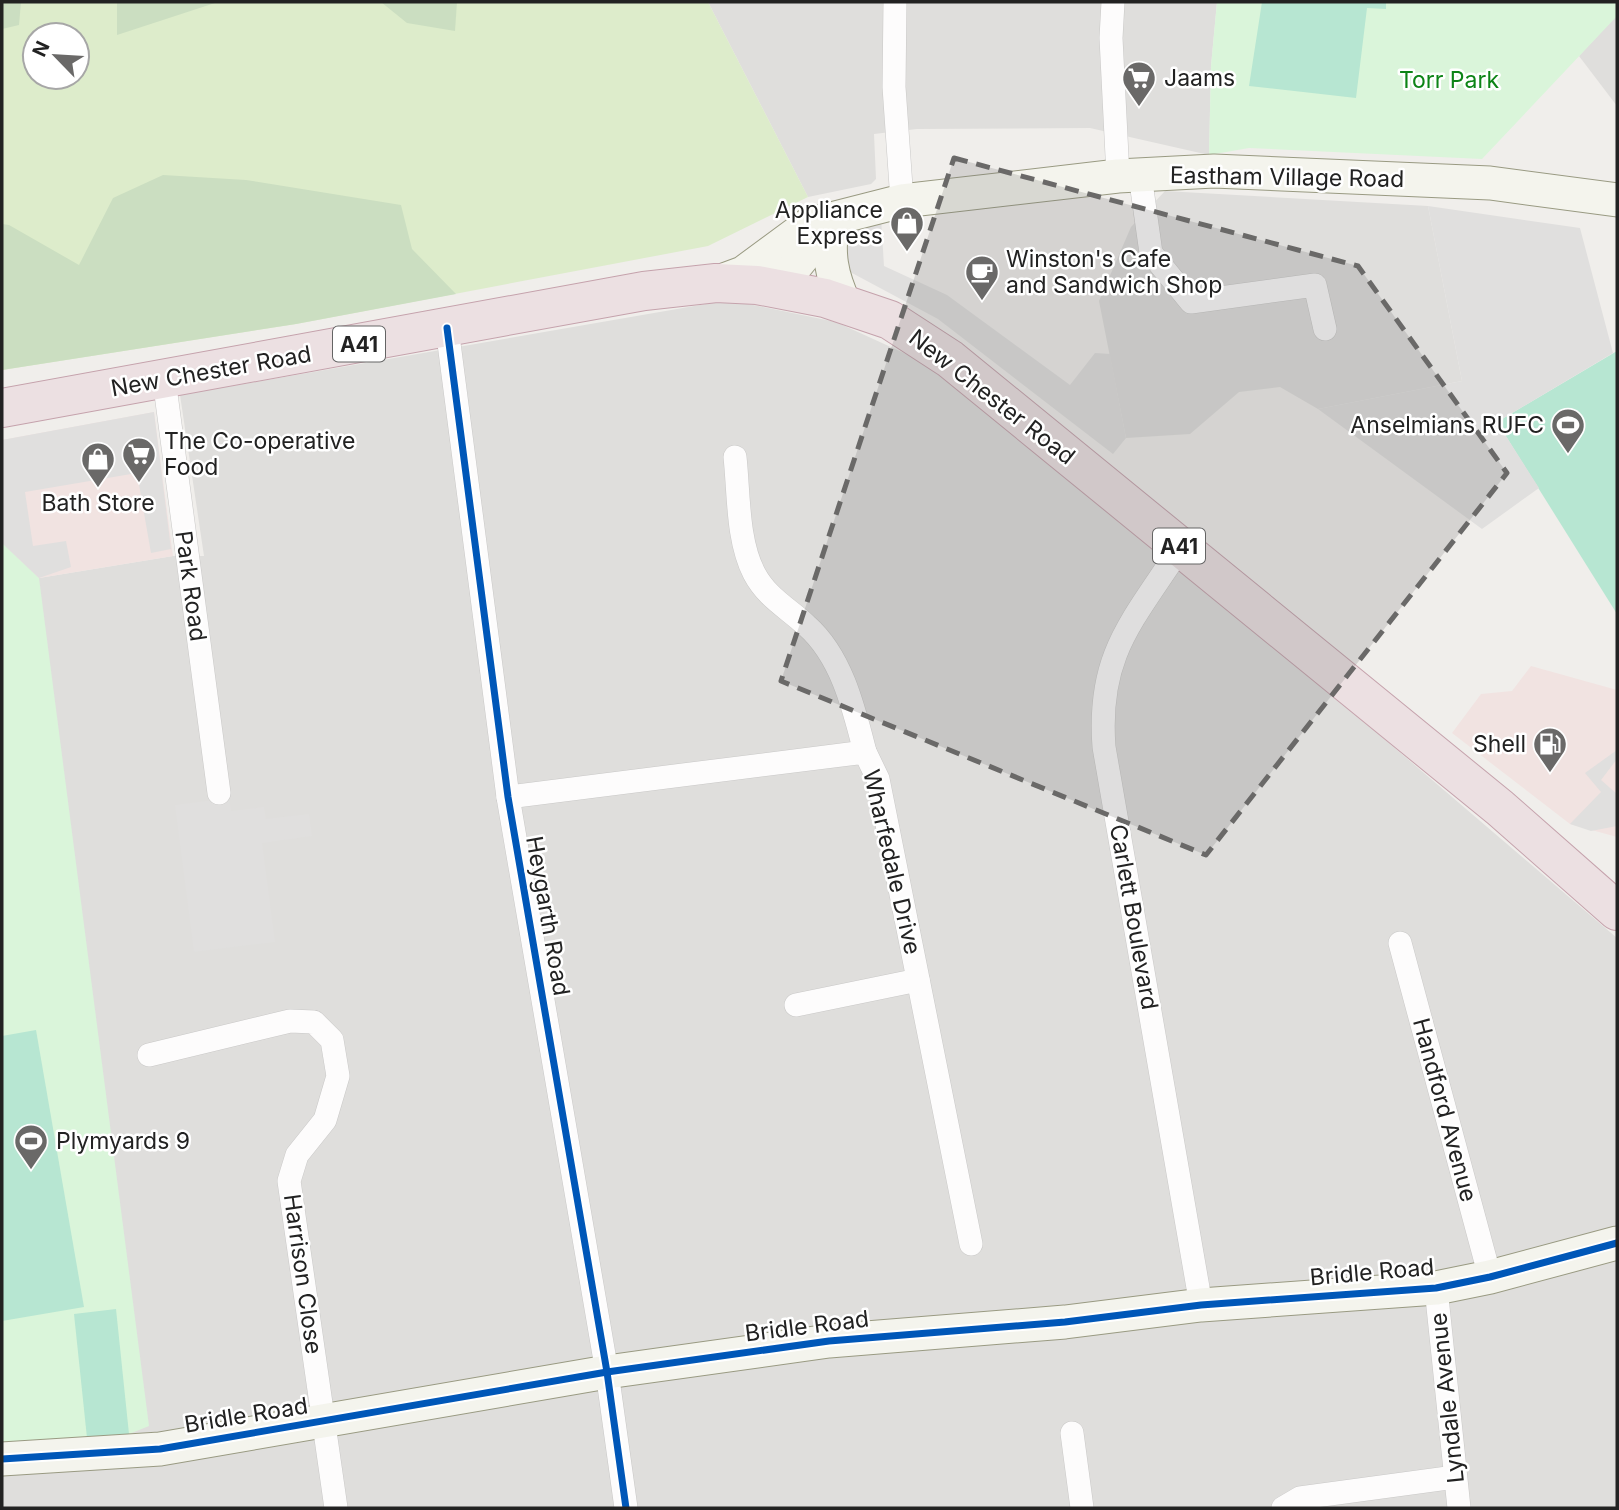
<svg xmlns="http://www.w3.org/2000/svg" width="1619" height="1510" viewBox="0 0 1619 1510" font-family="Inter,sans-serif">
	<rect width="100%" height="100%" fill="#f0eeeb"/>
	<g fill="#dfdedc">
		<path d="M 708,2 L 1217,2 L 1211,66 L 1209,155 L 1090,128 L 917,129 L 874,134 L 876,179 L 871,184 L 808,197 Z"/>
		<path d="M 1617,15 L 1617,106 L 1579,56 Z"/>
		<path d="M 1165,191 L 1428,206 L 1462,381 L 1318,409 L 1280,387 L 1239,392 L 1190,434 L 1126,438 L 1099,301 L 1131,227 Z"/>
		<path d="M 729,300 L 836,322 L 939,369 L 1355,714 L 1617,938 L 1617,1508 L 2,1508 L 2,543 L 39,578 L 173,556 L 204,556 L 180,395 Z"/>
	</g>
	<g fill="#f1e3e1">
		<path d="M 154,412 L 173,556 L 39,578 L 2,543 L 2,440 Z"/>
		<path d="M 1531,666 L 1617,690 L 1617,837 L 1570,824 L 1452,733 L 1481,694 L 1512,691 Z"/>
	</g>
	<path fill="#ddeccb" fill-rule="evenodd" d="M 2,2 L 708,2 L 808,197 L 708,246 L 296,324 L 2,370 ZM 35,35 L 77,35 L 77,77 L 35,77 Z"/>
	<g fill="#cbdec1">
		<path d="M 2,2 L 21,2 L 19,25 L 2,29 Z"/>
		<path d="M 117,2 L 218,2 L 117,35 Z"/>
		<path d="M 381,2 L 457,2 L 455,31 L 407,23 Z"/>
		<path d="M 163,175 L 246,180 L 401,205 L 412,249 L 456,294 L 296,324 L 2,370 L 2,224 L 9,225 L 79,265 L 113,198 Z"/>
	</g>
	<g fill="#daf5da">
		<path d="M 1217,2 L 1617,2 L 1617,16 L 1482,159 L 1249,148 L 1209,155 L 1211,66 Z"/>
		<path d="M 2,543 L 39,578 L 149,1426 L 129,1434 L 2,1442 Z"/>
	</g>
	<g fill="#b7e6d2">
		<path d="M 1262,2 L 1386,2 L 1386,9 L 1367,8 L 1356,98 L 1249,86 Z"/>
		<path d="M 1617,351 L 1617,614 L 1497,422 Z"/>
		<path d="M 36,1030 L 84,1307 L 2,1321 L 2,1036 Z"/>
		<path d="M 116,1309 L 129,1434 L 87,1438 L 74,1314 Z"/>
	</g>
	<g fill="#e0dfde">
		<path d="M 1428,206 L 1580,228 L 1613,353 L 1497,422 L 1539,488 L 1482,529 L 1318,409 L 1462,381 Z"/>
		<path d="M 881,218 L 884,266 L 947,295 L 1070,385 L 1095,353 L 1110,354 L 1126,438 L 1113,454 L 938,319 L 852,273 L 839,261 L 840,242 L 850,226 Z"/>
		<path d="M 154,412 L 171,549 L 151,553 L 137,473 L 25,492 L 33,546 L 66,541 L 71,567 L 39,578 L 2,543 L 2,440 Z"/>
		<path d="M 1617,750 L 1617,759 L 1601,780 L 1617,794 L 1617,826 L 1591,831 L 1570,824 L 1601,792 L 1585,773 Z"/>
		<path d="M 229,798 L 231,811 L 264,807 L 266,819 L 309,814 L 312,836 L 262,843 L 275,942 L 194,952 L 175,805 Z"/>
	</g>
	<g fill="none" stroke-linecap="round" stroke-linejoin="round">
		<g stroke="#c9c8c7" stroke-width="24">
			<g id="street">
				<path d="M 895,2 L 894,87 L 902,201"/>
				<path d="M 1113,2 L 1111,38 L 1118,176"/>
				<path d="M 1140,175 L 1151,253 L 1191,302 L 1315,285 L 1325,329"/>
				<path d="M 447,328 L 508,797 L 607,1372 L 626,1508"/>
				<path d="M 164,379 L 219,793"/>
				<path d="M 735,457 C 739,494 737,540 754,573 C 767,598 788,608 807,626 C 842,657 854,709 865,752"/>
				<path d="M 1180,548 C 1133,621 1097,654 1104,747 L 1201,1305"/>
				<path d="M 508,797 L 865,752 L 878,779 L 971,1244"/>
				<path d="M 1400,943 L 1490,1277"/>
				<path d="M 796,1005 L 918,980"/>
				<path d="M 149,1055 L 290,1021 L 314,1022 L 332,1040 L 338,1076 L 325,1120 L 297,1155 L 289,1181 L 336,1508"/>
				<path d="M 1436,1288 L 1459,1508"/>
				<path d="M 1072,1433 L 1082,1508"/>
				<path d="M 1283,1508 L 1300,1498 L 1455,1477"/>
			</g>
		</g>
		<g stroke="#999a82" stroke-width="35">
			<g id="secondary">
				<path d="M 833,220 C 827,253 831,275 845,305"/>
				<path d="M 716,283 L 743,273 L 808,225 L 902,201 L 1118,176 L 1214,171 L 1490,183 L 1617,200"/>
				<path d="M 773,288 L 789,274 L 833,220"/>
				<path d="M 2,1459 L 160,1449 L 607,1372 L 829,1341 L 1065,1322 L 1201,1305 L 1436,1288 L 1490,1277 L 1617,1243"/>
			</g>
		</g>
		<g stroke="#c5a2ac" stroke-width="40">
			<path id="highway" d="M 2,408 L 644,291 L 716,283 L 757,285 L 825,298 L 890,320 L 950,359 L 1500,808 L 1617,911"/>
		</g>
		<use href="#street" stroke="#fdfcfc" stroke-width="23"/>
		<use href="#secondary" stroke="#f4f4ed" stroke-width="33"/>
		<use href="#highway" stroke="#ece0e2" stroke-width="38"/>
		<g stroke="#fff" stroke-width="11">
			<g id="cycleway">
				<path d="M 447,328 L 508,797 L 607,1372 L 626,1508"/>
				<path d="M 2,1459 L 160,1449 L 607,1372 L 829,1341 L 1065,1322 L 1201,1305 L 1436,1288 L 1490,1277 L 1617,1243"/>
			</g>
		</g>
		<use href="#cycleway" stroke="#0057b8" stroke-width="7"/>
	</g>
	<path fill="#6a6968" fill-opacity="0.2" stroke="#6a6968" stroke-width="5" stroke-dasharray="14 9" stroke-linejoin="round" d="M 954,158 L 1358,266 L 1507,473 L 1206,855 L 781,681 Z"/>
	<defs>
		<g id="supermarket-pin" transform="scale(1.75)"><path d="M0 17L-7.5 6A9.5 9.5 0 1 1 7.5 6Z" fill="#6a6968" stroke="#fff"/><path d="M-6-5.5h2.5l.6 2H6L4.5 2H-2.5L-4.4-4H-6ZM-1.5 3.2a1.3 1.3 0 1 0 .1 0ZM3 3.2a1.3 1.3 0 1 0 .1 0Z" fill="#fff"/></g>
		<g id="shop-pin" transform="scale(1.75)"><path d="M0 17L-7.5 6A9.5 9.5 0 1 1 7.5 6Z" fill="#6a6968" stroke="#fff"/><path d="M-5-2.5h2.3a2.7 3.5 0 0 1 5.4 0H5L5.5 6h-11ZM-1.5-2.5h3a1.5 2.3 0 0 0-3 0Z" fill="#fff"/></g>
		<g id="cafe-pin" transform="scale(1.75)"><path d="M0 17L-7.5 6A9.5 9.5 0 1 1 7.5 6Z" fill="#6a6968" stroke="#fff"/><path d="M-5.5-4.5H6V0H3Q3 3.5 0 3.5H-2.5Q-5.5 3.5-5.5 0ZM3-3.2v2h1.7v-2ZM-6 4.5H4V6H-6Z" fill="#fff"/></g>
		<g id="stadium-pin" transform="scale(1.75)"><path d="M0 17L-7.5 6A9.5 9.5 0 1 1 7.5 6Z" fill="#6a6968" stroke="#fff"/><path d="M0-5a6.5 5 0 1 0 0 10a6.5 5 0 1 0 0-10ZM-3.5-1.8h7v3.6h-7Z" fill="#fff"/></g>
		<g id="fuel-pin" transform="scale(1.75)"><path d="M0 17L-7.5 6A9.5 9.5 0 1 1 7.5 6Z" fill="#6a6968" stroke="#fff"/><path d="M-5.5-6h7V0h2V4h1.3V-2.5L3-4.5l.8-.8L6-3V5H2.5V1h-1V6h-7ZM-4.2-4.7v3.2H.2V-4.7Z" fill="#fff"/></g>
	</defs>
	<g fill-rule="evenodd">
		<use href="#supermarket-pin" x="1139" y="78"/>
		<use href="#shop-pin" x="907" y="223"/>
		<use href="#cafe-pin" x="982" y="272"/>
		<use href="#stadium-pin" x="1568" y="425"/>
		<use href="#supermarket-pin" x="139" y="454"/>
		<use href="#shop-pin" x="98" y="459"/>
		<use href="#fuel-pin" x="1550" y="744"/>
		<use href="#stadium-pin" x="31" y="1141"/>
	</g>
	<g text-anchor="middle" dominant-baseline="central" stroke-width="5" stroke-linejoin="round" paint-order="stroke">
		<g fill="#fff" stroke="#646464" stroke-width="2">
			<rect x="333" y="326.5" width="52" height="35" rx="5"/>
			<rect x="1153" y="528.5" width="52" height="35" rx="5"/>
		</g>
		<g font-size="21" font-weight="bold" fill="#222">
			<text x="359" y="344">A41</text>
			<text x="1179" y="546">A41</text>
		</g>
		<g font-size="23" fill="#222" stroke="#fff" text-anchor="start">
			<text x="1164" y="78">Jaams</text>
			<text x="883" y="210" text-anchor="end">Appliance<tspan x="883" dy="26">Express</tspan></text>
			<text x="1006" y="259">Winston's Cafe<tspan x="1006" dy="26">and Sandwich Shop</tspan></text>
			<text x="1544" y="425" text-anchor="end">Anselmians RUFC</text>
			<text x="164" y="441">The Co-operative<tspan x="164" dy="26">Food</tspan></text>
			<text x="98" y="503" text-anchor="middle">Bath Store</text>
			<text x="1526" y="744" text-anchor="end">Shell</text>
			<text x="56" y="1141">Plymyards 9</text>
		</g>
		<g font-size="23" fill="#0c8416" stroke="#fff">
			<text x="1449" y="80">Torr Park</text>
		</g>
		<g font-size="23" fill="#222" stroke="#fff">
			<text transform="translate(1287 177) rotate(1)">Eastham Village Road</text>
			<text transform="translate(211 371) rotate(-10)">New Chester Road</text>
			<text transform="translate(992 397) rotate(38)">New Chester Road</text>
			<text transform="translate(191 586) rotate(82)">Park Road</text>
			<text transform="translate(892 862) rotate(77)">Wharfedale Drive</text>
			<text transform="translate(548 916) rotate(80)">Heygarth Road</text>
			<text transform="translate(1134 917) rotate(80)">Carlett Boulevard</text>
			<text transform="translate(1445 1110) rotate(75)">Handford Avenue</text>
			<text transform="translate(1372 1272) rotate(-5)">Bridle Road</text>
			<text transform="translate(303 1274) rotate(82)">Harrison Close</text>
			<text transform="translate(807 1326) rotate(-7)">Bridle Road</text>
			<text transform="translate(1447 1398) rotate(-96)">Lyndale Avenue</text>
			<text transform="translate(246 1415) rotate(-9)">Bridle Road</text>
		</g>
	</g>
	<rect width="1619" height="1510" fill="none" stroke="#222222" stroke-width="7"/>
	<g transform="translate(56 56) rotate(295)"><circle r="33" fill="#ffffff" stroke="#a7a7a7" stroke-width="2"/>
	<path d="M0-5L12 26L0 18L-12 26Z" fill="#6a6968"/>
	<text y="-10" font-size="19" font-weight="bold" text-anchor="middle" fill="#222222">N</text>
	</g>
</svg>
